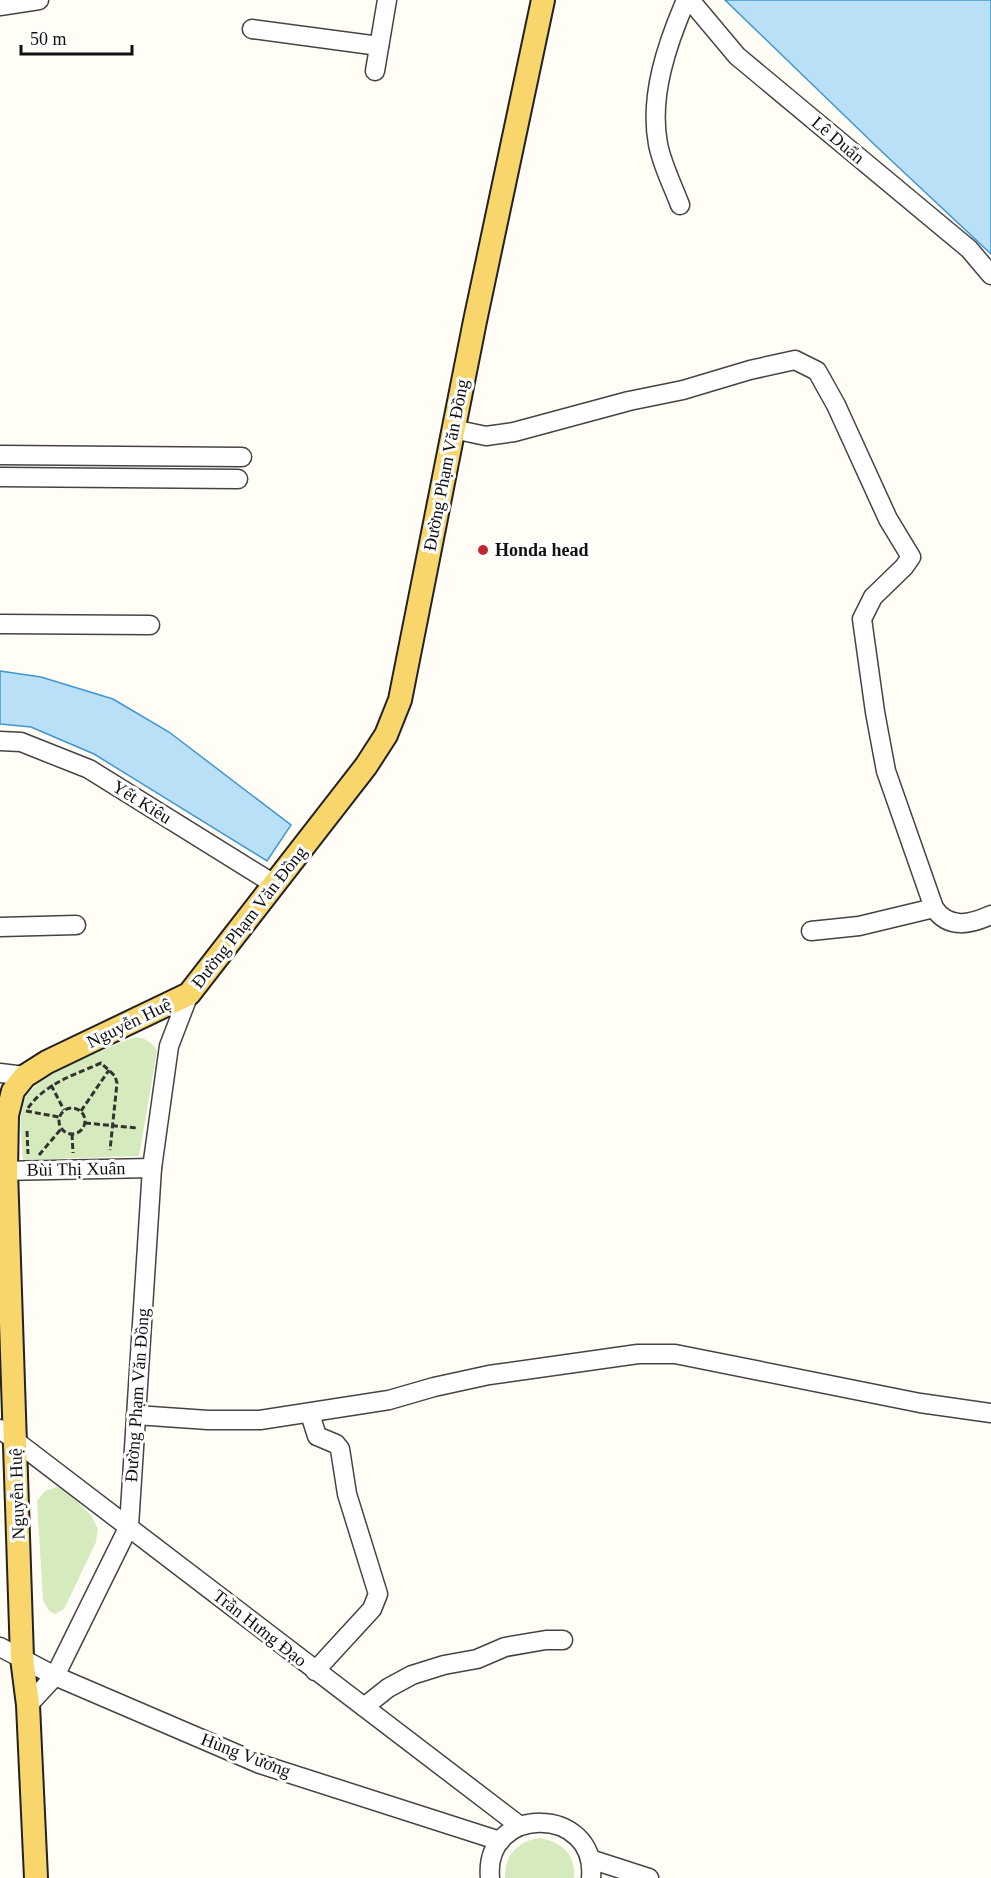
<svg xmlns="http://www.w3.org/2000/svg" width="991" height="1878" viewBox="0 0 991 1878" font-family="'Times New Roman',serif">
	<rect width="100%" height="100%" fill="#fffdf5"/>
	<g fill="#d5ebbd">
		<path d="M 134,1037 C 146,1038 151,1041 157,1051 L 139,1156 L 23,1160 C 22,1140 17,1117 25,1099 C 36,1074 108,1049 134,1037 Z"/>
		<path d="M 57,1487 L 66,1490 L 91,1515 L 98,1529 L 96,1542 L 64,1609 L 55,1614 L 49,1611 L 43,1600 L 37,1501 L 45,1491 Z"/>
		<path d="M 540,1838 C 562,1842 576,1855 574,1878 L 505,1878 C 504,1855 518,1841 540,1838 Z"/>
	</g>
	<g fill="#b9e0f7" stroke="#3f96cf" stroke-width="1.5">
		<path d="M 725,0 L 991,0 L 991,254 L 877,147 Z"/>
		<path d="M 0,671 L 41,677 L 113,699 L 169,732 L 291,825 L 267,861 L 94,754 L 31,727 L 0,724 Z"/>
	</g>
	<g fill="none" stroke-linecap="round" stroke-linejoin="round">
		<g stroke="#444" stroke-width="21">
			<g id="minor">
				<path d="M 690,0 L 737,56 L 969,249 L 991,275"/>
				<path d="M 0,6 L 39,0"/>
				<path d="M 252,29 L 379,46"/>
				<path d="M 375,71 L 387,0"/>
				<path d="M 680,205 C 673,186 662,165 658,144 C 649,96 667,44 686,0"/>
				<path d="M 453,429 L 486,436 L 514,432 L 629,401 L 683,390 L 750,370 L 795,360 L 817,371 L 836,405 L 888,519 L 911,557 L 904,567 L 873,597 L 862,619 L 875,712 L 886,771 L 934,908 C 949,930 971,924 991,915"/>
				<path d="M 0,455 L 242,457"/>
				<path d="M 0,477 L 238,479"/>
				<path d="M 0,624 L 150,625"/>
				<path d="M 0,741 L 21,742 L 89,769 L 274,884"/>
				<path d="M 0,927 L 76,925"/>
				<path d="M 811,931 L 859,926 L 934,908"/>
				<path d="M 0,1073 L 25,1076"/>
				<path d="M 0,1171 L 152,1168"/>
				<path d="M 310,1414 L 317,1436 L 336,1444 L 340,1449 L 347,1494 L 378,1594 L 372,1609 L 315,1671"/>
				<path d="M 136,1415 L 208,1420 L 260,1420 L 389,1400 L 434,1387 L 489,1375 L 638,1354 L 675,1354 L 920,1403 L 991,1413"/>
				<path d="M 0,1429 L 520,1826"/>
				<path d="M 0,1647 L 55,1676 L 260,1764 L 500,1841"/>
				<path d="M 28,1705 L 55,1676 L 129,1526 L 152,1168 L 169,1046 L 189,994"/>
				<path d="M 364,1707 L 388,1688 L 412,1675 L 444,1665 L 477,1659 L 505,1647 L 546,1640 L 563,1640"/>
				<path d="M 590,1859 L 649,1878"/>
				<path d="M 490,1878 C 483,1804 598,1805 591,1878"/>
			</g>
		</g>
		<g stroke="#222" stroke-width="26">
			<path id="major" d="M 36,1878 L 28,1705 L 22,1658 L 6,1170 L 7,1115 L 13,1091 L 25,1076 L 47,1062 L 189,994 L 366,766 L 386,735 L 400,700 L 475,321 L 543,0"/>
		</g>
		<g stroke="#333" stroke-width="3" stroke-dasharray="6 3" stroke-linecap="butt">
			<path d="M 51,1085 L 64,1110"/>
			<circle cx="72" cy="1121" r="13"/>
			<path d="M 28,1108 C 46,1083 74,1075 101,1063 L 115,1076 L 117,1083 L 110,1150"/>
			<path d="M 26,1111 L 59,1117"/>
			<path d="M 81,1111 L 109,1070"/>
			<path d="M 85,1123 L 137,1128"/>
			<path d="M 27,1131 L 28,1154"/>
			<path d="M 72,1134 L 73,1153"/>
			<path d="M 39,1155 L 61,1129"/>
		</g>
		<use href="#minor" stroke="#fff" stroke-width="18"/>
		<use href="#major" stroke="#f9d66b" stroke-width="22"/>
	</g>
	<circle fill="#c4262e" stroke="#fff" stroke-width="2" cx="483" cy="550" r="6"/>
	<g text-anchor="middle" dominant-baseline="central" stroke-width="6" stroke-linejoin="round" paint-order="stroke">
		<g font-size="18" fill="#111" stroke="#fff">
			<text transform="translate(838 140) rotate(40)">Lê Duẩn</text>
			<text transform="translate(446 465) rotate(-79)">Đường Phạm Văn Đồng</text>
			<text transform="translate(142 802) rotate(32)">Yết Kiêu</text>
			<text transform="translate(249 917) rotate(-52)">Đường Phạm Văn Đồng</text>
			<text transform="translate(129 1023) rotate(-26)">Nguyễn Huệ</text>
			<text transform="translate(76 1169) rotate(-1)">Bùi Thị Xuân</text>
			<text transform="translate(137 1395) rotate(-86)">Đường Phạm Văn Đồng</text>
			<text transform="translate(17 1494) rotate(-92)">Nguyễn Huệ</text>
			<text transform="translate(260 1628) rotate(38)">Trần Hưng Đạo</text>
			<text transform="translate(246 1755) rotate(21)">Hùng Vương</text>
		</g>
		<g font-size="18" font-weight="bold" fill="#111" stroke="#fff" text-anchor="start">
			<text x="495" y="550">Honda head</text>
		</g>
	</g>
	<path d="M21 45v9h111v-9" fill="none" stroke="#111111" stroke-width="3"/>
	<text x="30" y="45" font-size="18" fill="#111111" stroke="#ffffff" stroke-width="4.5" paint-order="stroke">50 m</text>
</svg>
